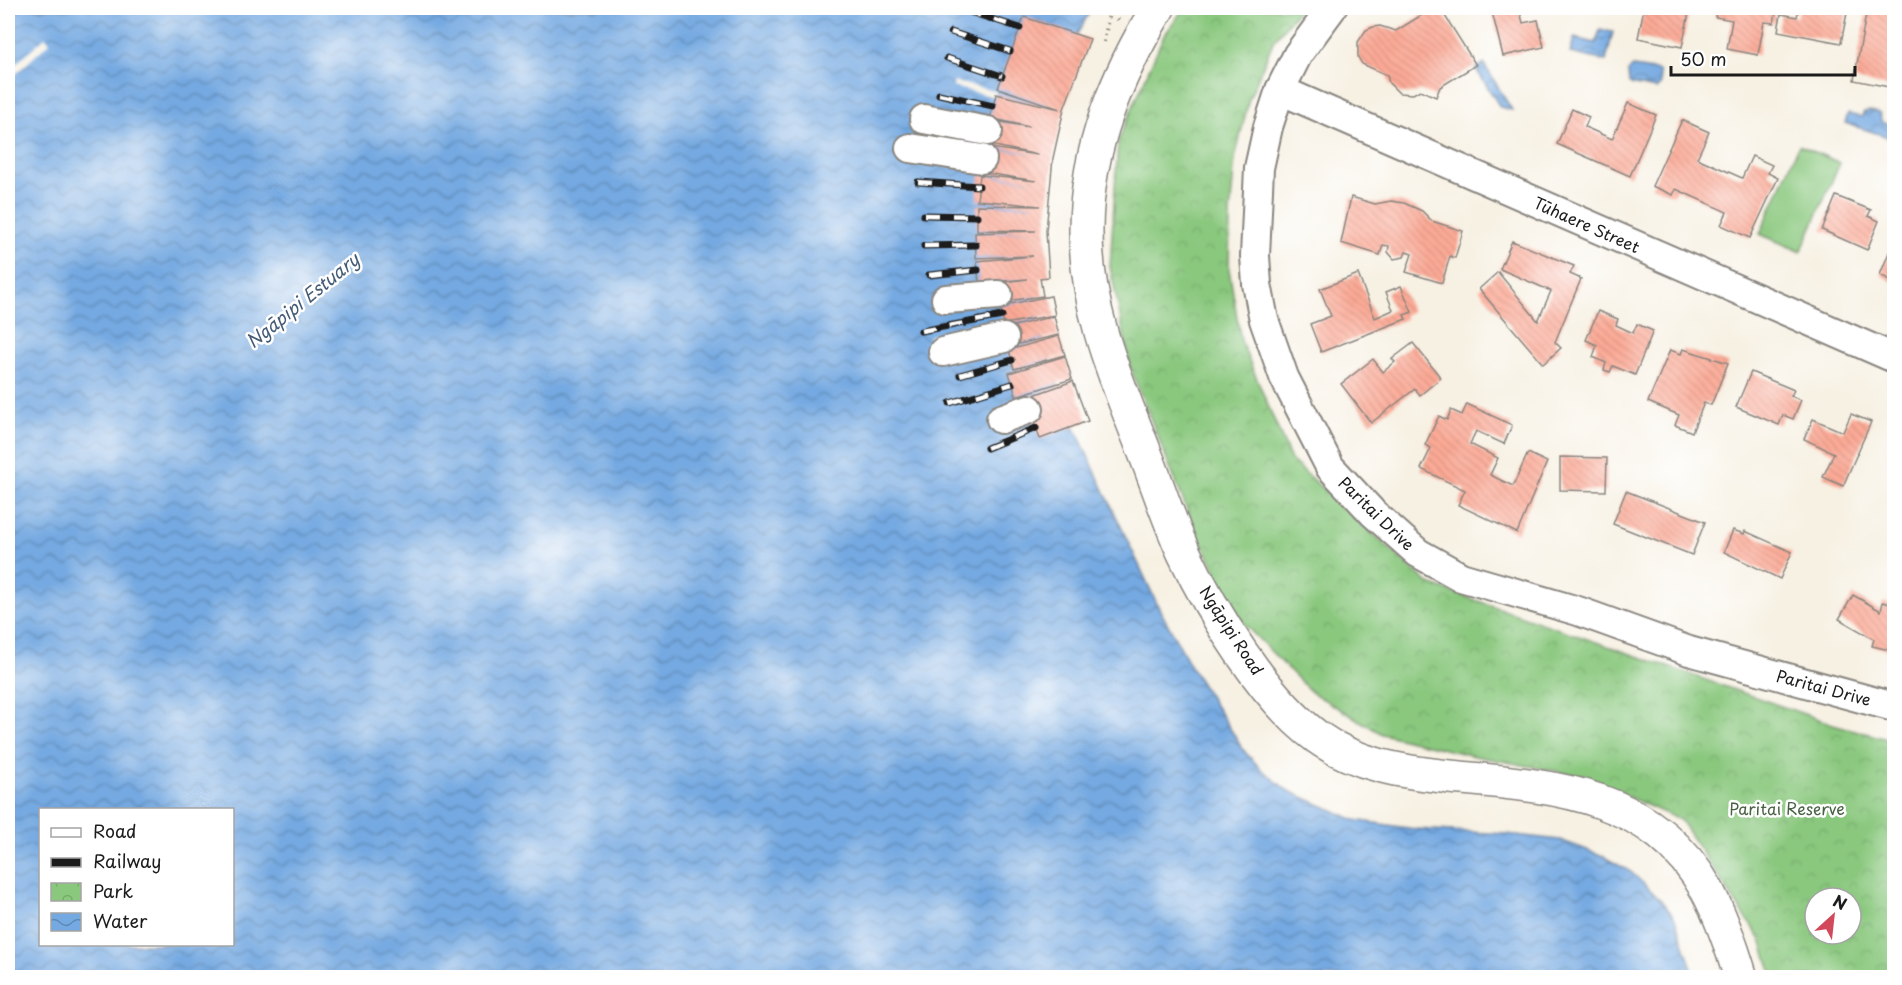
<svg xmlns="http://www.w3.org/2000/svg" width="1902" height="985" viewBox="0 0 1902 985" font-family="'Playpen Sans',sans-serif">
	<defs>
		<pattern id="park-crowns" width="20" height="18" patternUnits="userSpaceOnUse" patternTransform="scale(1.5)"><rect width="20" height="18" fill="#8ac87e"/><path d="M2 6a3 3 0 1 1 6 0M12 15a3 3 0 1 1 6 0" fill="none" stroke="#76ab6c"/></pattern>
		<pattern id="water-waves" width="16" height="10" patternUnits="userSpaceOnUse" patternTransform="scale(1.5)"><rect width="16" height="10" fill="#74a9e1"/><path d="M0 5q4-4 8 0t8 0" fill="none" stroke="#5e89b6"/></pattern>
		<pattern id="building-back-hatch" width="6" height="6" patternUnits="userSpaceOnUse" patternTransform="scale(1.5)"><rect width="6" height="6" fill="#fcaa96"/><path d="M-1 5l2 2M0 0l6 6M5-1l2 2" fill="none" stroke="#d79281"/></pattern>
	</defs>
	<rect width="100%" height="100%" fill="#fff"/>
	<filter id="ink" filterUnits="userSpaceOnUse"><feTurbulence type="fractalNoise" baseFrequency=".0167" numOctaves="2"/><feDisplacementMap in="SourceGraphic" scale="12" xChannelSelector="R" yChannelSelector="G"/><feConvolveMatrix kernelMatrix="1 2 1 2 8 2 1 2 1" color-interpolation-filters="sRGB"/></filter>
	<filter id="wash" filterUnits="userSpaceOnUse"><feTurbulence type="fractalNoise" baseFrequency=".008" numOctaves="4" result="noise"/><feDisplacementMap in="SourceGraphic" scale="24" xChannelSelector="R" yChannelSelector="G"/><feGaussianBlur stdDeviation="1.35" result="paint"/><feColorMatrix in="noise" values="0 0 0 0 0 0 0 0 0 0 0 0 0 0 0 0 0 1.4 0 .05"/><feComposite in="paint" operator="in"/></filter>
	<g filter="url(#wash)">
		<rect width="100%" height="100%" fill="#f7f1e3"/>
		<path fill="url(#park-crowns)" stroke="#53724d" stroke-width="1.5" fill-rule="evenodd" d="M 1184,8 L 1300,8 L 1273,42 L 1249,99 L 1235,158 L 1230,214 L 1229,269 L 1241,341 L 1291,460 L 1429,584 L 1833,724 L 1887,739 L 1894,746 L 1894,977 L 1773,977 L 1761,940 L 1680,820 L 1582,776 L 1474,756 L 1382,734 L 1311,692 L 1243,623 L 1195,530 L 1131,370 L 1110,267 L 1118,141 L 1163,37 ZM 1815,898 L 1851,898 L 1851,934 L 1815,934 Z"/>
		<path fill="#8ac87e" stroke="#53724d" stroke-width="1.5" d="M 1799,145 L 1840,163 L 1801,252 L 1760,234 Z"/>
		<g fill="url(#water-waves)" stroke="#48627e" stroke-width="1.5" fill-rule="evenodd">
			<path d="M 8,8 L 1092,8 L 1057,69 L 1045,115 L 1033,200 L 1029,254 L 1042,336 L 1062,400 L 1160,610 L 1197,677 L 1245,752 L 1260,768 L 1287,790 L 1355,820 L 1415,829 L 1507,834 L 1560,840 L 1601,855 L 1631,872 L 1661,900 L 1675,918 L 1695,977 L 8,977 ZM 40,810 L 232,810 L 232,944 L 40,944 Z"/>
			<path d="M 1600,30 L 1613,32 L 1606,61 L 1570,53 L 1574,38 L 1596,43 Z"/>
			<path d="M 1484,64 L 1512,110 L 1500,107 L 1476,69 Z"/>
			<path d="M 1633,67 L 1659,71 L 1661,84 L 1656,89 L 1629,84 L 1628,71 Z"/>
			<path d="M 1870,111 L 1879,113 L 1882,122 L 1892,125 L 1888,137 L 1845,123 L 1848,114 L 1861,117 L 1864,112 Z"/>
		</g>
		<g fill="#f7f1e3">
			<path d="M 45,37 L 50,42 L 8,81 L 8,71 Z"/>
			<path d="M 954,82 L 996,91 L 995,97 L 953,87 Z"/>
			<path d="M 1003,320 L 1004,326 L 931,342 L 929,336 Z"/>
		</g>
		<g id="blocks">
			<g fill="url(#building-back-hatch)">
				<path d="M 1433,8 L 1440,8 L 1476,65 L 1440,87 L 1436,97 L 1420,90 L 1413,94 L 1399,93 L 1389,83 L 1387,75 L 1362,64 L 1358,57 L 1358,42 L 1366,30 L 1373,27 L 1380,26 L 1396,31 Z"/>
				<path d="M 1491,8 L 1519,8 L 1523,23 L 1538,20 L 1544,47 L 1503,56 Z"/>
				<path d="M 1644,8 L 1690,8 L 1682,47 L 1638,38 Z"/>
				<path d="M 1716,8 L 1777,8 L 1774,23 L 1764,22 L 1758,55 L 1727,49 L 1732,20 L 1715,17 Z"/>
				<path d="M 1799,8 L 1823,8 L 1847,13 L 1841,43 L 1778,31 L 1781,14 L 1797,17 Z"/>
				<path d="M 1867,9 L 1894,14 L 1894,88 L 1854,80 Z"/>
				<path d="M 1024,17 L 1090,39 L 1064,109 L 1053,158 L 1046,231 L 1049,277 L 1040,278 L 1043,296 L 999,302 L 997,283 L 1027,279 L 979,283 L 977,261 L 1033,256 L 976,258 L 975,233 L 1036,231 L 977,230 L 977,205 L 1040,206 L 977,200 L 980,175 L 1036,181 L 980,172 L 984,147 L 1038,155 L 985,144 L 990,120 L 1029,127 L 990,118 L 996,94 L 1060,109 L 998,88 Z"/>
				<path d="M 1628,103 L 1656,115 L 1630,176 L 1557,144 L 1572,109 L 1589,117 L 1585,127 L 1612,139 Z"/>
				<path d="M 1682,120 L 1709,132 L 1697,158 L 1742,178 L 1752,156 L 1772,165 L 1768,173 L 1778,178 L 1750,238 L 1721,225 L 1727,212 L 1676,189 L 1673,195 L 1652,186 Z"/>
				<path d="M 1836,196 L 1871,210 L 1868,216 L 1879,221 L 1867,250 L 1822,230 Z"/>
				<path d="M 1351,197 L 1375,204 L 1391,201 L 1404,203 L 1422,211 L 1432,221 L 1463,231 L 1455,258 L 1450,256 L 1442,283 L 1406,272 L 1412,254 L 1406,252 L 1404,257 L 1394,259 L 1388,252 L 1389,246 L 1383,245 L 1380,255 L 1341,243 Z"/>
				<path d="M 1512,241 L 1574,266 L 1570,274 L 1581,279 L 1555,342 L 1561,348 L 1543,364 L 1479,289 L 1498,272 L 1538,321 L 1551,291 L 1500,269 Z"/>
				<path d="M 1890,250 L 1894,252 L 1894,282 L 1880,275 Z"/>
				<path d="M 1358,274 L 1375,318 L 1393,310 L 1386,292 L 1401,286 L 1412,312 L 1404,315 L 1406,319 L 1321,352 L 1310,324 L 1331,316 L 1320,289 Z"/>
				<path d="M 1051,296 L 1055,315 L 1004,324 L 1000,306 Z"/>
				<path d="M 1598,311 L 1618,319 L 1616,325 L 1633,333 L 1637,324 L 1653,331 L 1635,375 L 1613,366 L 1610,372 L 1604,370 L 1606,363 L 1593,357 L 1597,345 L 1586,340 Z"/>
				<path d="M 1054,316 L 1059,335 L 1006,347 L 1002,329 Z"/>
				<path d="M 1059,336 L 1065,355 L 1014,369 L 1009,350 Z"/>
				<path d="M 1413,343 L 1441,378 L 1420,395 L 1415,389 L 1371,423 L 1341,384 L 1373,359 L 1383,372 L 1395,362 L 1392,359 Z"/>
				<path d="M 1683,349 L 1728,363 L 1711,405 L 1704,403 L 1692,432 L 1675,425 L 1679,415 L 1648,402 L 1670,350 L 1681,354 Z"/>
				<path d="M 1065,356 L 1072,379 L 1016,396 L 1009,373 Z"/>
				<path d="M 1751,372 L 1794,390 L 1791,396 L 1801,400 L 1793,419 L 1783,415 L 1779,425 L 1736,407 Z"/>
				<path d="M 1073,381 L 1088,421 L 1040,439 L 1025,398 Z"/>
				<path d="M 1467,404 L 1512,425 L 1504,444 L 1476,431 L 1470,444 L 1498,458 L 1490,475 L 1513,486 L 1528,453 L 1547,462 L 1517,533 L 1458,505 L 1465,490 L 1421,469 L 1431,448 L 1425,445 L 1439,416 L 1447,420 L 1451,410 L 1462,415 Z"/>
				<path d="M 1851,414 L 1871,422 L 1843,486 L 1823,477 L 1834,453 L 1804,439 L 1813,419 L 1843,432 Z"/>
				<path d="M 1560,457 L 1607,458 L 1606,491 L 1560,490 Z"/>
				<path d="M 1626,491 L 1705,522 L 1692,555 L 1613,524 Z"/>
				<path d="M 1733,530 L 1744,534 L 1745,531 L 1792,552 L 1780,579 L 1724,552 Z"/>
				<path d="M 1853,595 L 1881,611 L 1883,602 L 1894,605 L 1894,651 L 1872,646 L 1874,639 L 1839,619 Z"/>
			</g>
		</g>
	</g>
	<g filter="url(#ink)">
		<use href="#blocks" fill-opacity="0" stroke="#8a8680" stroke-width="1.5"/>
		<g fill="none" stroke-linecap="round" stroke-linejoin="round">
			<g stroke="#8a8680" stroke-width="32">
				<g id="minor">
					<path d="M 1332,8 L 1298,54 L 1280,90 L 1268,127 L 1259,168 L 1255,256 L 1257,284 L 1264,320 L 1284,377 L 1330,467 L 1373,513 L 1418,553 L 1461,577 L 1578,611 L 1689,651 L 1894,707"/>
					<path d="M 1280,90 L 1894,358"/>
					<path d="M 924,119 L 988,131"/>
					<path d="M 910,148 L 982,159"/>
					<path d="M 946,299 L 998,295"/>
					<path d="M 943,352 L 1004,338"/>
					<path d="M 1001,419 L 1029,409"/>
				</g>
			</g>
			<g stroke="#8a8680" stroke-width="36">
				<path id="major" d="M 1158,8 C 1117,75 1087,147 1086,228 C 1085,309 1116,379 1145,453 C 1158,486 1169,521 1184,553 C 1211,611 1265,699 1317,737 C 1356,765 1403,772 1450,777 C 1550,786 1652,791 1707,890 C 1722,918 1732,948 1741,978"/>
			</g>
			<g stroke="#8a8680" stroke-width="4" stroke-dasharray="1.5 4.5" stroke-linecap="butt">
				<path d="M 1112,8 L 1118,20"/>
				<path d="M 1104,42 L 1110,8"/>
			</g>
			<use href="#minor" stroke="#fff" stroke-width="28"/>
			<use href="#major" stroke="#fff" stroke-width="33"/>
			<g stroke="#1c1c1c" stroke-width="7">
				<g id="rail">
					<path d="M 967,11 L 1020,28"/>
					<path d="M 951,32 L 1010,51"/>
					<path d="M 947,58 L 1002,76"/>
					<path d="M 939,94 L 993,106"/>
					<path d="M 918,182 L 979,186"/>
					<path d="M 924,215 L 977,216"/>
					<path d="M 924,246 L 976,245"/>
					<path d="M 929,275 L 978,270"/>
					<path d="M 921,331 L 1002,316"/>
					<path d="M 960,375 L 1012,360"/>
					<path d="M 950,403 L 1012,384"/>
					<path d="M 987,448 L 1036,428"/>
				</g>
			</g>
			<use href="#rail" stroke="#fff" stroke-width="4.5" stroke-dasharray="14" stroke-linecap="butt"/>
		</g>
	</g>
	<g text-anchor="middle" dominant-baseline="central" stroke-width="5" stroke-linejoin="round" paint-order="stroke">
		<g font-size="16" fill="#1c1c1c" stroke="#fff">
			<text transform="translate(1587 224) rotate(24)">Tūhaere Street</text>
			<text transform="translate(1377 513) rotate(44)">Paritai Drive</text>
			<text transform="translate(1232 630) rotate(57)">Ngāpipi Road</text>
			<text transform="translate(1824 687) rotate(15)">Paritai Drive</text>
		</g>
		<g font-size="16" fill="#486143" stroke="#fff">
			<text x="1787" y="808">Paritai Reserve</text>
		</g>
		<g font-size="18" font-style="italic" fill="#445b75" stroke="#fff">
			<text transform="translate(302 300) rotate(-39)">Ngāpipi Estuary</text>
		</g>
	</g>
	<rect width="1902" height="985" fill="none" stroke="#fff" stroke-width="30"/>
	<rect x="39" y="808" width="195" height="138" fill="#ffffff" stroke="#a4a4a4" stroke-width="1.5"/>
	<rect x="51" y="828" width="30" height="9" fill="#ffffff" stroke="#a4a4a4" stroke-width="1.5"/>
	<text x="93" y="838" font-size="18" fill="#1c1c1c">Road</text>
	<rect x="51" y="858" width="30" height="9" fill="#1c1c1c" stroke="#a4a4a4" stroke-width="1.5"/>
	<text x="93" y="868" font-size="18" fill="#1c1c1c">Railway</text>
	<rect x="51" y="883" width="30" height="18" fill="url(#park-crowns)" stroke="#a4a4a4" stroke-width="1.5"/>
	<text x="93" y="898" font-size="18" fill="#1c1c1c">Park</text>
	<rect x="51" y="913" width="30" height="18" fill="url(#water-waves)" stroke="#a4a4a4" stroke-width="1.5"/>
	<text x="93" y="928" font-size="18" fill="#1c1c1c">Water</text>
	<g transform="translate(1833 916) rotate(27)"><circle r="28" fill="#ffffff" stroke="#a4a4a4" stroke-width="1.5"/>
	<path d="M0-4.5L10 22L0 15L-10 22Z" fill="#d1495b"/>
	<text y="-9" font-size="16" font-weight="bold" text-anchor="middle" fill="#1c1c1c">N</text>
	</g>
	<path d="M1671 66v9h184v-9" fill="none" stroke="#1c1c1c" stroke-width="3"/>
	<text x="1680" y="66" font-size="18" fill="#1c1c1c" stroke="#ffffff" stroke-width="4.5" paint-order="stroke">50 m</text>
</svg>
